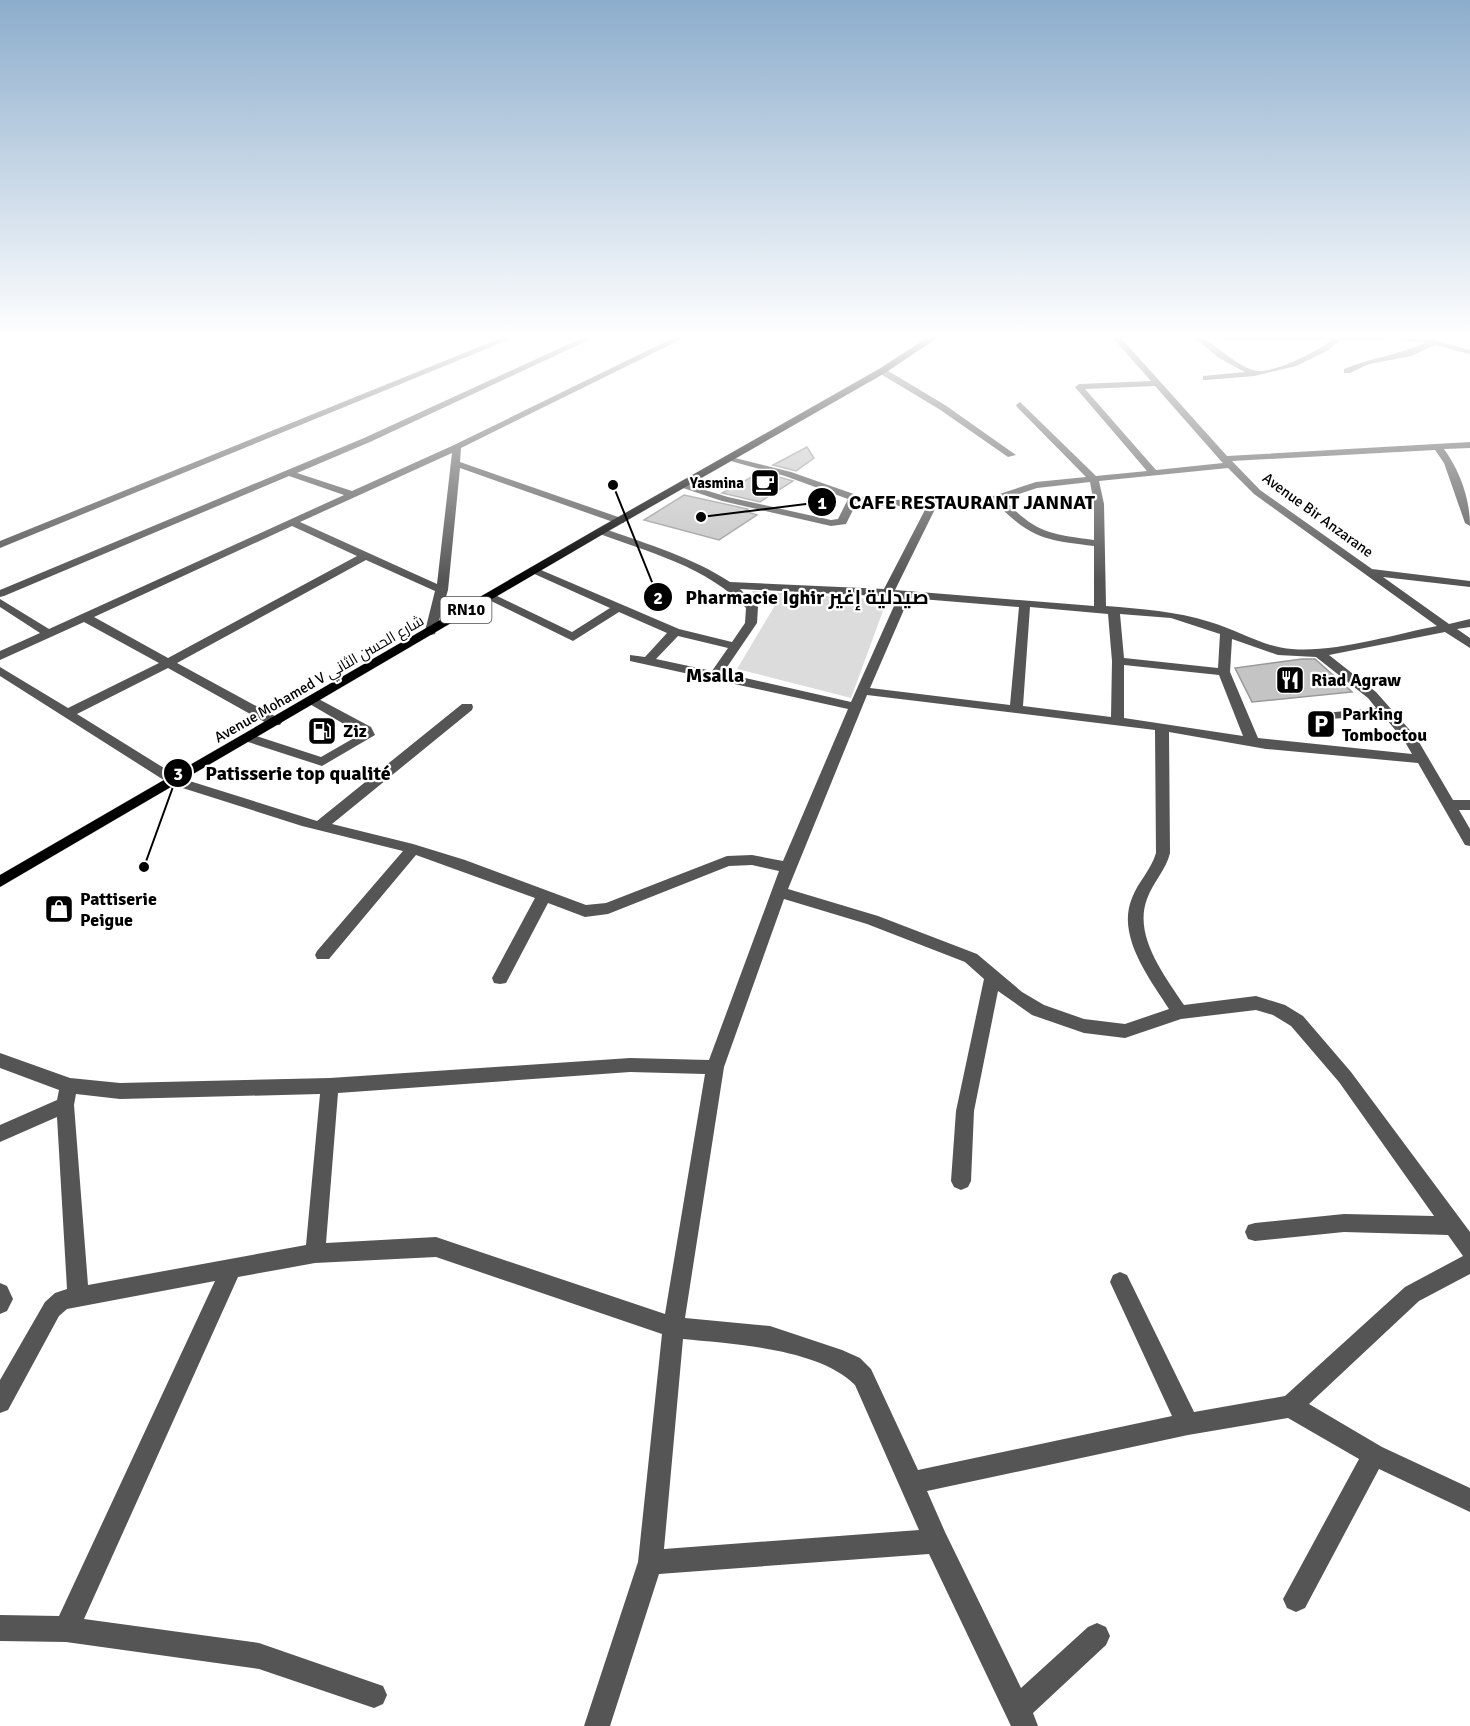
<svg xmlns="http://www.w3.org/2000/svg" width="1470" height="1726" viewBox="0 0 1470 1726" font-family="Signika,Cairo,sans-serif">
	<rect width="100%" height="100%" fill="#fff"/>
	<path fill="#dcdcdc" d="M 752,591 L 887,600 L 851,698 L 737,669 L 774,607 L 755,597 Z"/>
	<g fill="#c4c4c4" stroke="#999" stroke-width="1.5">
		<path d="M 807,447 L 814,458 L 796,471 L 773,465 Z"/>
		<path d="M 761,472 L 793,481 L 760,502 L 722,493 Z"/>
		<path d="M 684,495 L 748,509 L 745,511 L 757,515 L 719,540 L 644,520 Z"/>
		<path d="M 1302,659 L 1315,659 L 1352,692 L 1252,702 L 1235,668 Z"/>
	</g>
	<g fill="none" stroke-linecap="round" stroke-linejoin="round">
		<g stroke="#dbdbdb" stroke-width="1">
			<path id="major" d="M 927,338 L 937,338 L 885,373 L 605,533 L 0,887 L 0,875 L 597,529 L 879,369 Z"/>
		</g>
		<g fill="#555" fill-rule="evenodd">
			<path d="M 501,338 L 513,338 L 0,548 L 0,541 Z"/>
			<path d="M 582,338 L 593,338 L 370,442 L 297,473 L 352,491 L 454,445 L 673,338 L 684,338 L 461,448 L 460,462 L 624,519 L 624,523 L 616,523 L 460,468 L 448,590 L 435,634 L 431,635 L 425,631 L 435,591 L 366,560 L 177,663 L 280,719 L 282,722 L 280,725 L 270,725 L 168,668 L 77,714 L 180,778 L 317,821 L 462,704 L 472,704 L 473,707 L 472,710 L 332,824 L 413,844 L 465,860 L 586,905 L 606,903 L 727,856 L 752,855 L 783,861 L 848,709 L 630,661 L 630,655 L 645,657 L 667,633 L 619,612 L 573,641 L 485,598 L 485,594 L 493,594 L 572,632 L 610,608 L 530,572 L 530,568 L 534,567 L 679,629 L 732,642 L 745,623 L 746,608 C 708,567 648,552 597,533 L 597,529 L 605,529 C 647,544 692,557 730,582 L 884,589 L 927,506 L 882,506 L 857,502 L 846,524 L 831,526 L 722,501 L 677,486 L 682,483 L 728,497 L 831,520 L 838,519 L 848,499 L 785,476 L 727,460 L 727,456 L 791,472 L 868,499 L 882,500 L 984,499 L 1036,482 L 1086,477 L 1017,407 L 1016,405 L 1020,402 L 1096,476 L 1147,471 L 1075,387 L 1079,384 L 1151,381 L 1113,338 L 1121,338 L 1227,456 L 1470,442 L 1470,448 L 1444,449 C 1460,471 1470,499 1470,526 L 1465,523 L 1444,463 L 1435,450 L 1232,461 L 1260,490 L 1372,569 L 1470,581 L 1470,587 L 1383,577 L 1449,624 L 1470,619 L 1470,627 L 1457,629 L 1470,638 L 1470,648 L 1445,632 L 1329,655 L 1376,692 L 1416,737 L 1453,800 L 1470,800 L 1470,810 L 1459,810 L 1470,829 L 1470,846 L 1465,845 L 1418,763 L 1266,749 L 1169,732 L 1170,853 C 1166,870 1153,882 1147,899 C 1133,936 1165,976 1184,1005 L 1256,996 L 1285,1005 L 1303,1016 L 1351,1072 L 1470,1232 L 1470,1274 L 1419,1301 L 1309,1404 L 1382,1447 L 1470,1488 L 1470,1512 L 1379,1469 L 1305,1608 L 1296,1612 L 1287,1608 L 1283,1599 L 1359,1459 L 1288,1418 L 1188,1435 L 927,1491 L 945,1532 L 1021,1688 L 1088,1627 L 1097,1623 L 1106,1627 L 1110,1636 L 1106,1645 L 1033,1713 L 1038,1726 L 1011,1726 L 929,1554 L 659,1574 L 610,1726 L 584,1726 L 638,1562 L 662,1334 L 436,1257 L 315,1263 L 238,1277 L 84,1619 L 259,1643 L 383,1686 L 387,1695 L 383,1704 L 374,1708 L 259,1669 L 66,1642 L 0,1641 L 0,1615 L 59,1616 L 215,1281 L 67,1309 L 59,1316 L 8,1410 L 0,1413 L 0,1380 L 45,1302 L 55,1293 L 67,1289 L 57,1117 L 0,1142 L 0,1125 L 57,1100 L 59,1090 L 0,1068 L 0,1053 L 70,1078 L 120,1083 L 330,1078 L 630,1058 L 709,1060 L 779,871 L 752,865 L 729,866 L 608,914 L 585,917 L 548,903 L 506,983 L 500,984 L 494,983 L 492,978 L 535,898 L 416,855 L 329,959 L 317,959 L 315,955 L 317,951 L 403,851 L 302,826 L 170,784 L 0,676 L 0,667 L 68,708 L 159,663 L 84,622 L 0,660 L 0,651 L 40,633 L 0,607 L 0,599 L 49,629 L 344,495 L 289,476 L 4,596 L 0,597 L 0,590 L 364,438 ZM 1155,386 L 1221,461 L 1223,463 L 1156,470 L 1085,389 ZM 452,453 L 437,584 L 300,522 ZM 1228,468 L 1254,494 L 1437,626 C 1396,634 1333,653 1292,649 C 1263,647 1238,630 1210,622 C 1176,611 1141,609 1106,606 L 1104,504 L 1099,481 ZM 1090,482 L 1094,504 L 1094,540 C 1050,534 1035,533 1004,499 L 1037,488 ZM 995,502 C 1031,539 1045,540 1094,546 L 1094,606 L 895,590 L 937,505 L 985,505 ZM 292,526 L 357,556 L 168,658 L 94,617 ZM 740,589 L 898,597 L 851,702 L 723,673 L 757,623 L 758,607 ZM 909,598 L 1019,607 L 1010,705 L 870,688 ZM 1030,607 L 1108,614 L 1112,661 L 1111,717 L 1023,706 ZM 1120,614 L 1171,618 L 1220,634 L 1218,668 L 1124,658 ZM 678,636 L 728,648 L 712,671 L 656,659 ZM 1232,639 L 1278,655 L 1316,657 L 1368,698 L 1376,708 L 1335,712 L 1330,713 L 1329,716 L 1330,719 L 1383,715 L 1405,742 L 1412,754 L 1258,738 L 1230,672 ZM 1124,665 L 1219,675 L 1243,736 L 1124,718 ZM 867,695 L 1155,730 L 1156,853 C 1151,870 1138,882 1132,898 C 1116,936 1150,979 1169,1009 L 1125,1024 L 1084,1019 L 1044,1005 L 1022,992 L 977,954 L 878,916 L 788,889 ZM 784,899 L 867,924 L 965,962 L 984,979 L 956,1111 L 951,1181 L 954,1187 L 961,1190 L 968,1187 L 971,1181 L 974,1111 L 998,991 L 1032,1015 L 1084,1033 L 1125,1038 L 1181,1019 L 1256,1010 L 1273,1015 L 1291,1026 L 1339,1082 L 1434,1216 L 1344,1214 L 1255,1223 L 1248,1225 L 1245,1232 L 1248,1239 L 1255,1241 L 1344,1232 L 1448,1235 L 1463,1256 L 1405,1287 L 1285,1396 L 1194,1412 L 1127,1275 L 1120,1272 L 1113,1275 L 1110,1282 L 1172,1416 L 918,1470 L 871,1369 L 860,1358 L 842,1350 L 770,1326 L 685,1318 L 724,1067 ZM 630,1072 L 705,1074 L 665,1314 L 436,1237 L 326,1243 L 338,1093 ZM 76,1094 L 120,1099 L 320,1094 L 306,1245 L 88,1285 L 74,1105 ZM 683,1339 C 732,1344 819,1348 855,1385 L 919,1530 L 664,1549 Z"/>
			<path d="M 1195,338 C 1208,338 1214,346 1224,353 C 1232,359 1243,367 1253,370 C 1270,376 1317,352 1331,340 L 1228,340 L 1224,338 L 1388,338 L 1384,340 L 1341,340 L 1327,351 L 1296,366 L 1254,376 L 1206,380 L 1203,380 L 1203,376 L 1245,372 L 1219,358 Z"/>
			<path d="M 1388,338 L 1434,340 L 1470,350 L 1470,354 L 1435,345 L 1411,356 L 1369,364 L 1350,373 L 1344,373 L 1344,369 C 1370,358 1398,355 1425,343 Z"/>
			<path d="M 879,369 L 885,369 L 945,405 L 1016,455 L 1008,457 L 939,409 L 879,373 Z"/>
			<path d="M 313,696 L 371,727 L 375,735 L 322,766 L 245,741 L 243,738 L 250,734 L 321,757 L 361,734 L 308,703 L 307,700 Z"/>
			<path d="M 0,1283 L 7,1286 L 13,1299 L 7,1311 L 0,1314 Z"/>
		</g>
		<use href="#major" fill="#000" fill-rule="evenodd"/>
	</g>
	<linearGradient id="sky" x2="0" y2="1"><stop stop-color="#8cadcc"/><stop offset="0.58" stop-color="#fff"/><stop offset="1" stop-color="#fff" stop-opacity="0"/></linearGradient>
	<rect width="1470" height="580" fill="url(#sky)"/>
	<defs>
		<g id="cafe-square" transform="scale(1.5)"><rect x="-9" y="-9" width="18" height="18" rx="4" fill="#000" stroke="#fff"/><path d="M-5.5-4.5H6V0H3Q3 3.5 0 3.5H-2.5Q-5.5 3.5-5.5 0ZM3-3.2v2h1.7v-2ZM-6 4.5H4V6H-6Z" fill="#fff"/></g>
		<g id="restaurant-square" transform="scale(1.5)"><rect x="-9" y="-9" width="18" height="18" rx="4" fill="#000" stroke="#fff"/><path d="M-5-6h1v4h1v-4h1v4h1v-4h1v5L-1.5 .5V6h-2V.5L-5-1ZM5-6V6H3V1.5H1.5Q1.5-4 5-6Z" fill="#fff"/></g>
		<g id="parking-square" transform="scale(1.5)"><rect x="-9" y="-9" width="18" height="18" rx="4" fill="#000" stroke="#fff"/><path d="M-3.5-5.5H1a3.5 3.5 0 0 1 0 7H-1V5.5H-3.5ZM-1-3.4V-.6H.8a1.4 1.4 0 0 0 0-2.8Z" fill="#fff"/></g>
		<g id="fuel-square" transform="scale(1.5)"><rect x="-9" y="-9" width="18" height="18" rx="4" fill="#000" stroke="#fff"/><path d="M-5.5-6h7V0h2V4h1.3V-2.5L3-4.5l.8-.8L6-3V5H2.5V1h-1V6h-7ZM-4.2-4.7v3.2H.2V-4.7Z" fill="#fff"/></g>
		<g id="shop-square" transform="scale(1.5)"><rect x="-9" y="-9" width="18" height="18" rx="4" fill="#000" stroke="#fff"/><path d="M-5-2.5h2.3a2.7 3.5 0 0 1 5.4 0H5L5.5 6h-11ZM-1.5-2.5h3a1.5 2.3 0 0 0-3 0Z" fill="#fff"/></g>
	</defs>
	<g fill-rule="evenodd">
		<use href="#cafe-square" x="765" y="483"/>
		<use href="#restaurant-square" x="1290" y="680"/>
		<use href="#parking-square" x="1321" y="724"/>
		<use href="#fuel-square" x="322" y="731"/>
		<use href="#shop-square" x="59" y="909"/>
	</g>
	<g text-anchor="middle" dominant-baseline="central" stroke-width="4.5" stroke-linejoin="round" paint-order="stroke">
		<g font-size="15" font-weight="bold" fill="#000" stroke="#fff" text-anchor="end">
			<text x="744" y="483">Yasmina</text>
		</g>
		<g font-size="15" fill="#000" stroke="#fff">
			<text transform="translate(1318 515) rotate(36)">Avenue Bir Anzarane</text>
			<text transform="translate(319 679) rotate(-30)">Avenue Mohamed V شارع الحسن الثاني</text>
		</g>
		<rect fill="#fff" stroke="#4c4c4c" stroke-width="1.5" x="440.5" y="597" width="51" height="26" rx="4.5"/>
		<g font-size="16" font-weight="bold" fill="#000">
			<text x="466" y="610">RN10</text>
		</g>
		<g font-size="18" font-weight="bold" fill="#000" stroke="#fff" text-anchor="start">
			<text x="1311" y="680">Riad Agraw</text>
			<text x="1342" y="714">Parking<tspan x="1342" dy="21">Tomboctou</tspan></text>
			<text x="343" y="731">Ziz</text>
			<text x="80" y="899">Pattiserie<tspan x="80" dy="21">Peigue</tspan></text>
		</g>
		<g font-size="20" font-weight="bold" fill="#000" stroke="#fff">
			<text x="715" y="675">Msalla</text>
		</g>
	</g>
	<path fill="none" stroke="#000" stroke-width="2" d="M701 517L822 502M613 485L658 597M144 867L178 773"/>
	<g fill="#000" stroke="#fff" stroke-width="2">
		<circle cx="701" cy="517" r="6"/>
		<circle cx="613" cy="485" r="6"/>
		<circle cx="144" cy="867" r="6"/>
		<circle cx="822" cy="502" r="15"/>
		<circle cx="658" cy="597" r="15"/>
		<circle cx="178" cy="773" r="15"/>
	</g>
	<g font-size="18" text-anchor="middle" font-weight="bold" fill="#fff">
		<text x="822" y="509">1</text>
		<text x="658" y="604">2</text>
		<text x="178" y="780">3</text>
	</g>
	<g font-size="20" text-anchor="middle" font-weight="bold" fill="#000" stroke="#fff" stroke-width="4.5" stroke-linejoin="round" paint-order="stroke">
		<text x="972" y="509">CAFE RESTAURANT JANNAT</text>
		<text x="807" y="604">Pharmacie Ighir صيدلية إغير</text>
		<text x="298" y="780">Patisserie top qualité</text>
	</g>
</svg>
